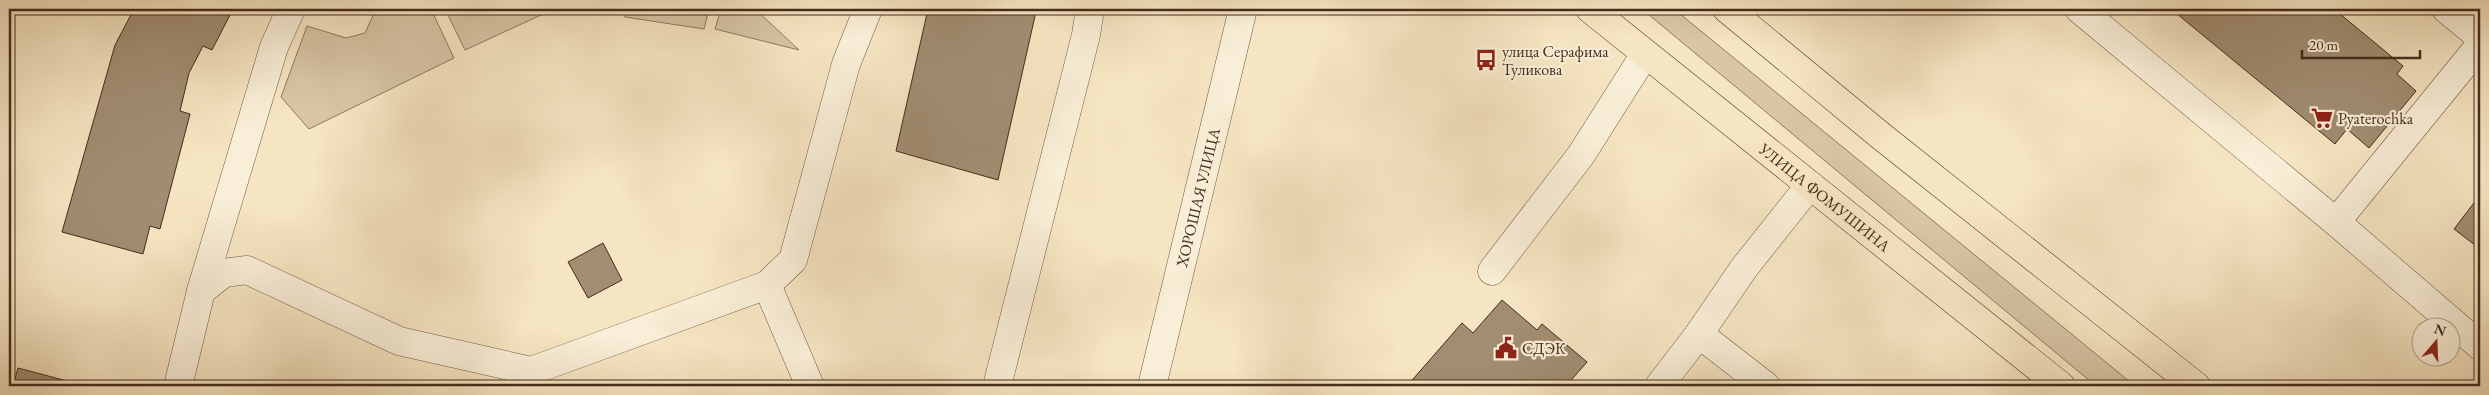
<svg xmlns="http://www.w3.org/2000/svg" width="2489" height="395" viewBox="0 0 2489 395" font-family="'EB Garamond',serif">
	<rect width="100%" height="100%" fill="#f6e5c2"/>
	<filter id="stains"><feTurbulence type="fractalNoise" baseFrequency=".004" numOctaves="4"/><feColorMatrix values="0 0 0 0 .2 0 0 0 0 .09 0 0 0 0 .02 0 0 0 .5 -.17"/></filter>
	<radialGradient id="worn" r=".72"><stop offset=".6" stop-color="#630" stop-opacity="0"/><stop offset="1" stop-color="#630" stop-opacity=".3"/></radialGradient>
	<g fill="#d8c6a6" stroke="#8e7a60">
		<path d="M 376,9 L 431,9 L 454,58 L 309,129 L 281,97 L 307,26 L 346,38 L 365,33 Z"/>
		<path d="M 445,9 L 554,9 L 465,50 Z"/>
		<path d="M 621,9 L 709,9 L 704,29 L 625,17 Z"/>
		<path d="M 721,9 L 755,9 L 799,50 L 715,29 Z"/>
		<path d="M 1642,9 L 1674,9 L 2135,386 L 2096,386 Z"/>
	</g>
	<g fill="#a18d72" stroke="#442d1b">
		<path d="M 134,9 L 233,9 L 212,50 L 203,46 L 189,73 L 180,111 L 190,114 L 160,229 L 150,226 L 143,254 L 62,232 L 115,45 Z"/>
		<path d="M 928,9 L 1035,9 L 1035,16 L 998,180 L 896,151 Z"/>
		<path d="M 2171,9 L 2312,9 L 2316,13 L 2320,9 L 2334,9 L 2403,66 L 2397,74 L 2416,91 L 2369,148 L 2347,129 L 2335,144 Z"/>
		<path d="M 2480,195 L 2480,249 L 2454,229 Z"/>
		<path d="M 603,243 L 622,280 L 588,298 L 568,262 Z"/>
		<path d="M 1502,300 L 1537,330 L 1542,324 L 1587,362 L 1566,386 L 1407,386 L 1462,323 L 1473,333 Z"/>
		<path d="M 18,368 L 86,386 L 13,386 Z"/>
	</g>
	<g fill="none" stroke-linecap="round" stroke-linejoin="round">
		<g stroke="#705b45" stroke-width="29">
			<g id="minor">
				<path d="M 291,9 L 274,47 L 201,291 L 224,273 L 247,270 L 399,341 L 531,371 L 767,285 L 793,260 L 846,64 L 868,9"/>
				<path d="M 2079,9 L 2336,222 L 2480,346"/>
				<path d="M 2446,9 L 2480,37"/>
				<path d="M 2336,222 L 2480,45"/>
				<path d="M 1492,271 L 1581,155 L 1645,54"/>
				<path d="M 767,285 L 810,386"/>
				<path d="M 1699,334 L 1744,268 L 1810,185"/>
				<path d="M 178,386 L 201,291"/>
				<path d="M 997,386 L 1086,35 L 1090,9"/>
				<path id="s1" d="M 1152,386 L 1243,9"/>
				<path d="M 1659,386 L 1699,334 L 1766,386"/>
			</g>
		</g>
		<g stroke="#442d1b" stroke-width="29">
			<g id="major">
				<path id="s2" d="M 1590,9 L 2061,386"/>
				<path d="M 1727,9 L 1881,136 L 2196,386"/>
			</g>
		</g>
		<use href="#minor" stroke="#f9eed7" stroke-width="28"/>
		<use href="#major" stroke="#f6e5c2" stroke-width="28"/>
	</g>
	<defs>
		<g id="bus-bare" transform="scale(1.725)"><path d="M-5-6H5V4H4V6H2V4H-2V6H-4V4H-5ZM-3.5-4V0h7V-4ZM-3.5 1.2v1.5H-2V1.2ZM2 1.2v1.5H3.5V1.2Z" fill="#8f2418" stroke="#f9eed7" stroke-width="2.5" paint-order="stroke"/></g>
		<g id="supermarket-bare" transform="scale(1.725)"><path d="M-6-5.5h2.5l.6 2H6L4.5 2H-2.5L-4.4-4H-6ZM-1.5 3.2a1.3 1.3 0 1 0 .1 0ZM3 3.2a1.3 1.3 0 1 0 .1 0Z" fill="#8f2418" stroke="#f9eed7" stroke-width="2.5" paint-order="stroke"/></g>
		<g id="civic-bare" transform="scale(1.725)"><path d="M-.6-6.5H3V-4.5H.6V-3L4-1V1h2V6H-6V1h2V-1L-.6-3ZM-1.2 2.5V6h2.4V2.5Z" fill="#8f2418" stroke="#f9eed7" stroke-width="2.5" paint-order="stroke"/></g>
	</defs>
	<g fill-rule="evenodd">
		<use href="#bus-bare" x="1486" y="60"/>
		<use href="#supermarket-bare" x="2322" y="118"/>
		<use href="#civic-bare" x="1506" y="348"/>
	</g>
	<g text-anchor="middle" dominant-baseline="central" stroke-width="4.5" stroke-linejoin="round" paint-order="stroke">
		<g font-size="16" fill="#442d1b" stroke="#f9eed7" text-anchor="start">
			<text x="1502" y="51">улица Серафима<tspan x="1502" dy="18">Туликова</tspan></text>
			<text x="2338" y="118">Pyaterochka</text>
			<text x="1522" y="348">СДЭК</text>
		</g>
		<g font-size="16" fill="#442d1b" stroke="#f9eed7">
			<text stroke="none"><textPath href="#s1" startOffset="194">ХОРОШАЯ УЛИЦА</textPath></text>
			<text stroke="none"><textPath href="#s2" startOffset="301">УЛИЦА ФОМУШИНА</textPath></text>
		</g>
	</g>
	<rect width="2489" height="395" fill="none" stroke="#f6e5c2" stroke-width="30"/>
	<rect x="10" y="10" width="2469" height="375" fill="none" stroke="#442d1b" stroke-width="2.5"/>
	<rect x="15" y="15" width="2459" height="365" fill="none" stroke="#442d1b"/>
	<g transform="translate(2436 342) rotate(19)"><circle r="24" fill="#f9eed7" stroke="#b1a18c"/>
	<path d="M0-4L9 19L0 12L-9 19Z" fill="#8f2418"/>
	<text y="-8" font-size="14" font-weight="bold" text-anchor="middle" fill="#442d1b">N</text>
	</g>
	<path d="M2302 50v8h118v-8" fill="none" stroke="#442d1b" stroke-width="2.5"/>
	<text x="2309" y="50" font-size="15" fill="#442d1b" stroke="#f9eed7" stroke-width="4" paint-order="stroke">20 m</text>
	<rect width="100%" height="100%" filter="url(#stains)"/>
	<rect width="100%" height="100%" fill="url(#worn)"/>
</svg>
